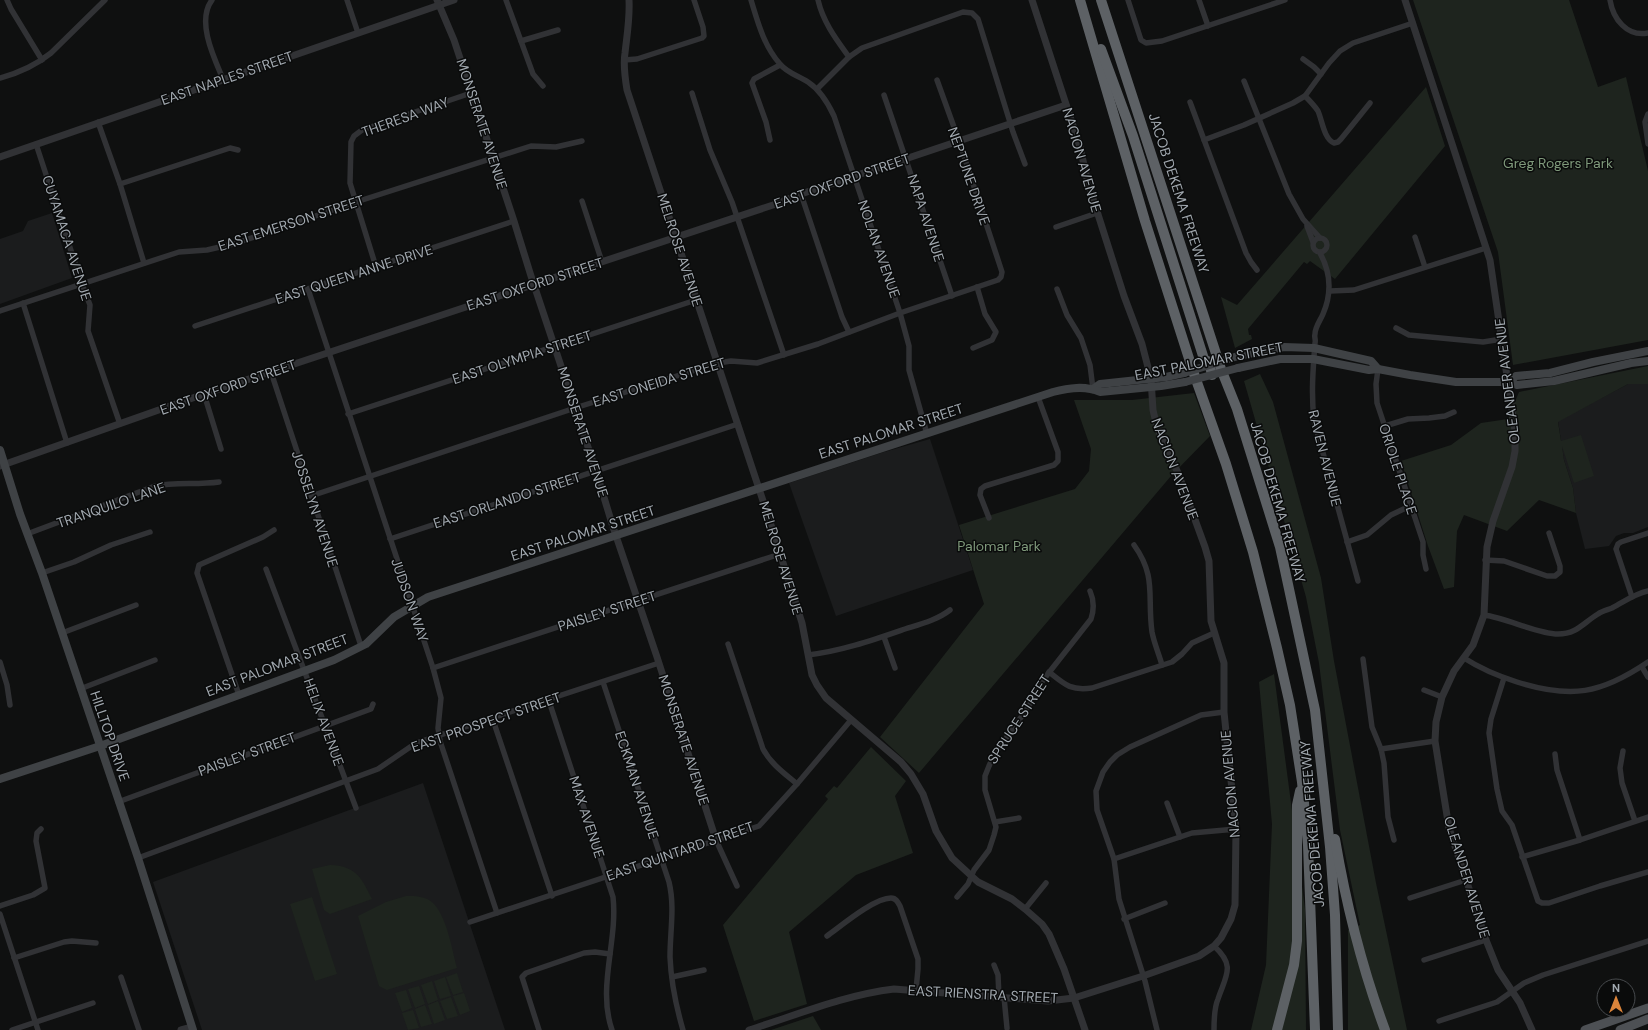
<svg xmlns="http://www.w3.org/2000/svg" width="1648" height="1030" viewBox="0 0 1648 1030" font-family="'DM Sans',sans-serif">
	<rect width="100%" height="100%" fill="#0f1010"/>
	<g fill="#1b1c1d">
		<path d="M 52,213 L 72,278 L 0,304 L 0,239 L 23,231 L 28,221 Z"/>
		<path d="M 1628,384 L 1648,384 L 1648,527 L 1633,533 L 1624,533 L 1616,536 L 1609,546 L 1585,549 L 1576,513 L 1573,488 L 1564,460 L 1558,421 Z"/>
		<path d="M 930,439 L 973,570 L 836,616 L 789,483 L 884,452 Z"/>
		<path d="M 423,783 L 505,1030 L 202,1030 L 153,882 Z"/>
	</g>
	<g fill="#1e241e">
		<path d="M 1413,0 L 1569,0 L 1598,87 L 1626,77 L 1648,171 L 1648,340 L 1513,365 L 1498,252 Z"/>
		<path d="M 1426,87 L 1445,146 L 1335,279 L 1310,261 L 1307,264 L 1304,262 L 1248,329 L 1249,335 L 1251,335 L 1252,339 L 1235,348 L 1221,297 L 1237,305 Z"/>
		<path d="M 1648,366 L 1648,384 L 1628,384 L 1558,422 L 1561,441 L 1581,435 L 1594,476 L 1574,483 L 1562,446 L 1564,460 L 1573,488 L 1576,513 L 1539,500 L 1507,531 L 1464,515 L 1457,531 L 1454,587 L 1444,589 L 1428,546 L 1401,461 L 1451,445 L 1481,423 L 1508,419 L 1519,392 Z"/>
		<path d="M 1260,374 L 1273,402 L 1321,578 L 1334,661 L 1376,883 L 1407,1030 L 1348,1030 L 1348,930 L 1360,925 L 1340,830 L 1319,663 L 1306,597 L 1244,381 Z"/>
		<path d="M 1194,393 L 1210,436 L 1171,476 L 919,773 L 880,737 L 984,604 L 959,525 L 1075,489 L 1089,471 L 1091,449 L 1074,400 L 1132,400 Z"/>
		<path d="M 1274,674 L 1305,909 L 1306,1030 L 1251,1030 L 1266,965 L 1272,824 L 1259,682 Z"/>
		<path d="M 871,747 L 906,781 L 895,796 L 913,853 L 856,875 L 789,932 L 807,1004 L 754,1021 L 723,925 L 828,799 L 825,796 L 834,786 L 837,788 Z"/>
		<path d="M 330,865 C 356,866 361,877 372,899 L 330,914 L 324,910 L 312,869 Z"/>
		<path d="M 406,896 C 415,896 426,896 433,903 C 447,917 452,949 457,968 L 387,990 L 379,986 L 358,916 L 386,902 Z"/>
		<path d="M 312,897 L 337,974 L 315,981 L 290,904 Z"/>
		<path d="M 457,973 L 463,992 L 453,995 L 446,977 Z"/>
		<path d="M 445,977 L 451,996 L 440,999 L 434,981 Z"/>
		<path d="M 432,981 L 438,1000 L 428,1004 L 421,985 Z"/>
		<path d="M 419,986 L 425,1004 L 415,1008 L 408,989 Z"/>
		<path d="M 406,990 L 412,1008 L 402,1012 L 395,993 Z"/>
		<path d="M 464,993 L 470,1011 L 460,1015 L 453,996 Z"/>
		<path d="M 451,997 L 458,1016 L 447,1019 L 440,1001 Z"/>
		<path d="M 438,1001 L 445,1020 L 434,1024 L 428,1005 Z"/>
		<path d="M 425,1005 L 432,1024 L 421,1027 L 415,1009 Z"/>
		<path d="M 413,1010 L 419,1028 L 408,1030 L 402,1013 Z"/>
		<path d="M 813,1016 L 821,1030 L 771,1030 Z"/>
	</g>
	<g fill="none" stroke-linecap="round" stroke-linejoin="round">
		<g stroke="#313235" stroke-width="5.5">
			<path d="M 7,0 L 11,9 L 42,60"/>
			<path d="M 212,0 C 196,21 214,58 223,79"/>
			<path d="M 347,0 L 358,33"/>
			<path d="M 506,0 L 533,74 L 543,86"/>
			<path d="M 751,0 C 758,23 764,46 780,64 C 787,73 799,76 808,82 C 820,90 828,103 834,116 L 900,313 L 909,346 L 909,370 L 927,434"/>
			<path d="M 818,0 C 823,22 836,39 849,57"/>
			<path d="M 1128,0 L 1141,40 L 1146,43 L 1162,41 L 1285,0"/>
			<path d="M 1199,0 L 1208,26"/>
			<path d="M 1610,0 C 1613,19 1627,37 1648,33"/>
			<path d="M 521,41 L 558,30"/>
			<path d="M 1303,59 L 1314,67 L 1321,74"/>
			<path d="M 624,60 L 637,59 L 702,38 L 704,36 L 703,27 L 694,0"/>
			<path d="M 0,78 C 19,73 36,65 51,53 L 105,0"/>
			<path d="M 1244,81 L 1289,194 L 1303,219 L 1320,238"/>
			<path d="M 817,89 L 849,57 L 862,48 L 963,12 L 972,13 L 978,19 L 1013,132 L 1025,164"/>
			<path d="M 692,93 L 710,150 L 732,202 L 784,355"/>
			<path d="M 884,95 L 952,296"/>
			<path d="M 1305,96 C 1310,101 1314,105 1318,111 C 1322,120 1324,139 1334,143 L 1338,142 L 1341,139 L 1370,103"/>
			<path d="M 1190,102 L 1246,253 L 1251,262 L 1257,270"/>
			<path d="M 1648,114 L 1645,122 L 1648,144"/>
			<path d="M 98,122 L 120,184 L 144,263"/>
			<path d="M 770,140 L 766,122 L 752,83 L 754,79 L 780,65"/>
			<path d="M 1204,140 L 1244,125 L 1293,103 L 1305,96 L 1329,63 L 1340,51 L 1353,43 L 1413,23"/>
			<path d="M 36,144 L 82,284 L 90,305 L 88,331 L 120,424"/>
			<path d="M 120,184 L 230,148 L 238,150"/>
			<path d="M 801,194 L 842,317 L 849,332"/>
			<path d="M 582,201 L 602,262"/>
			<path d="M 1307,226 L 1313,242"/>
			<path d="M 1056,227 L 1097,213"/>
			<path d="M 1415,237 L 1425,267"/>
			<circle cx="1320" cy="245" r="7"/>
			<path d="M 1320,253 C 1331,273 1332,293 1323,314 C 1320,321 1315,327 1315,334 C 1314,337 1316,340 1315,343 C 1313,369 1311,394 1314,420 L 1358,581"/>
			<path d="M 376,267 L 350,183 L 351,142 L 354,136 L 362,130 L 471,93"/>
			<path d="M 308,289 L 433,668 L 441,698 L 438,728 L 440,741 L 497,913"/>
			<path d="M 1057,289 L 1067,315 L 1081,338 L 1090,365 L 1093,389"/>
			<path d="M 1330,291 L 1354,290 L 1486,248"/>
			<path d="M 23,303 L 67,443"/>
			<path d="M 0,311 L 179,252 L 207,250 L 237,243 L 356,202 L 531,146 L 556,147 L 582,141"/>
			<path d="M 195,326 L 514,221"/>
			<path d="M 1396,328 L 1409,335 L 1483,342 L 1502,339"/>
			<path d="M 973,348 L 992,340 L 996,332 L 985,314 L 977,287"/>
			<path d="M 1378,369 L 1376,384 L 1377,403 L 1423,542 L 1423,555 L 1426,569"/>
			<path d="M 271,372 L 361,646"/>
			<path d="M 204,394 L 221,449"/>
			<path d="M 348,414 L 696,300"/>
			<path d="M 1385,426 L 1408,419 L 1429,418 L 1445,416 L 1454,412"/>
			<path d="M 311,496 L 575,408 L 718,363 L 731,361 L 757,363 L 818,344 L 900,313 L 998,280 L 1001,277 L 1002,272 L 959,141 L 937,80"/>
			<path d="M 989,518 L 980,495 L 981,489 L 985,486 L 1054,465 L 1058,461 L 1058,452 L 1038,397"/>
			<path d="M 27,534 L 155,486 C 175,482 198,485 219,482"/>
			<path d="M 390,539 L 738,424"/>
			<path d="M 1347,542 L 1367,535 L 1391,515 L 1410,506"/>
			<path d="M 1134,545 C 1157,577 1147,596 1152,632 C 1154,643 1159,654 1162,665"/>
			<path d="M 1485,560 L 1504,561 L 1547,576 L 1555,576 L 1560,572 L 1560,566 L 1549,533"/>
			<path d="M 266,569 L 356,808"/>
			<path d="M 42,573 L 74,562 L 111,545 L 150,532"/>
			<path d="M 1632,597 L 1616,549 L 1618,544 L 1621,542 L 1648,533"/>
			<path d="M 1484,615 C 1507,618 1537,634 1558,634 C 1577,634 1583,623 1598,614 C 1602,611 1607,610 1612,608 C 1624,602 1634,594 1648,591"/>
			<path d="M 62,633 L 136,605"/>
			<path d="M 884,637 L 895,668"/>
			<path d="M 728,644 L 763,749 C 771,764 784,773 797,784"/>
			<path d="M 808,655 C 842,651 873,640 905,629 C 921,624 937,620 950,610"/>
			<path d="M 1464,658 C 1481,669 1498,676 1517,682 C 1571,699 1601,694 1648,662"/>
			<path d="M 1363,659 L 1372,727 L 1381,749 L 1384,763 L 1388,817 L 1394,840"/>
			<path d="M 0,662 L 7,685 L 10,705"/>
			<path d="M 1642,667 L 1648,677"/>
			<path d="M 433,668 L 780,554"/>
			<path d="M 1049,672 C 1065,685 1071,691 1092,688 L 1172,662 L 1182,654 L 1192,643 L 1214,633"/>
			<path d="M 1504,678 L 1491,719 L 1489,733 L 1497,789 L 1502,811 L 1512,825 L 1538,901 L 1542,903 L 1549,903 L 1600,886 L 1648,872"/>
			<path d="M 603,682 L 669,882 C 675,907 670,931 670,957 C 671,982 676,1006 683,1030"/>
			<path d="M 80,689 L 155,660"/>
			<path d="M 1424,690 L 1442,697"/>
			<path d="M 239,695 L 197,573 L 199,565 L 263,537 L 274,530"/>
			<path d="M 549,701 L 613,897 C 618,941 597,987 612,1030"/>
			<path d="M 492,717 L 552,896"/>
			<path d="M 1381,749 L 1435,741"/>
			<path d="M 1623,751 L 1620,768 L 1622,783 L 1635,821"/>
			<path d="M 1555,754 L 1557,770 L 1580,840"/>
			<path d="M 118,802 L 371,709 L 373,704"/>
			<path d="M 1167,803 L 1180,837"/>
			<path d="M 995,822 L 1019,818"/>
			<path d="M 716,840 L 737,886"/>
			<path d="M 1522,857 L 1580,840 L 1648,817"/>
			<path d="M 138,858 L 378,769 L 416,743 L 659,663"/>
			<path d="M 1114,859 L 1192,833 L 1236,829"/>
			<path d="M 957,897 L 968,884 L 974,870 L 989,850 L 994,835 L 996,827 L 985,790 L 985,776 L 989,766 L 994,755 L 1029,706 L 1040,684 L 1091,619 C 1094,610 1094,600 1090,591"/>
			<path d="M 1410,898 L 1466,880"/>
			<path d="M 0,906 L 33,895 L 45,888 L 36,841 L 37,833 L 41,829"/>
			<path d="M 1025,909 L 1046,883"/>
			<path d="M 0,914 L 38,1030"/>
			<path d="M 1124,919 L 1165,903"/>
			<path d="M 470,922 L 759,826 L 797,784 L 851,720"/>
			<path d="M 827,936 C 841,926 874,898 891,898 C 896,898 898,902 900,906 L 918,959 L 918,969 L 916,990"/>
			<path d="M 1214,946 C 1236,966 1226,975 1218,999 C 1214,1008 1214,1020 1214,1030"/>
			<path d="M 14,958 L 64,942 L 72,941 L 96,943"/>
			<path d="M 1424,960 L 1486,940"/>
			<path d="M 994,965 L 998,975 L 999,997"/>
			<path d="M 121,977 L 139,1030"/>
			<path d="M 672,977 L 704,970"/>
			<path d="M 1004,997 L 1007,1028"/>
			<path d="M 1439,1021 L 1497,1002 L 1524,983 L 1543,975 L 1648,941"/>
			<path d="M 12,1030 L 93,1003"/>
			<path d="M 539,1030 L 522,977 L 526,973 L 584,953 L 595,952 L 610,954"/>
			<path d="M 1157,1030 L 1145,981 L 1119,899 L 1114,859 L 1097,810 L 1096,791 L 1103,772 L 1110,762 L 1117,755 L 1130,747 L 1201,715 L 1224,712"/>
		</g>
		<g stroke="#313235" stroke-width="7">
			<path d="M 437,0 L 454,40 L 514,221 L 531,276 L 596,471 L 613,527 L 657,657 L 716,840"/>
			<path d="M 629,0 C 630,18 627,35 625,53 C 623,65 625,78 627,90 L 773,531 L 802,623 L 812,675 L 817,685 L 826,698 L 901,762 L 911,774 L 923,794 L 936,831 L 952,858 L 978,882 L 1012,899 L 1025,909 L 1042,924 L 1049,934 L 1064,969 L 1085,1030"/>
			<path d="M 1405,0 L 1490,260 L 1515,431 L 1515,451 L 1512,467 L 1493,521 L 1487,547 L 1484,615 L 1473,645 L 1454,671 L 1442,697 L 1436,722 L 1435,741 L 1449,828 L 1486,940 L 1498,970 L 1520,1003 L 1532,1030"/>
			<path d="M 0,157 L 454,0"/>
			<path d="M 0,466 L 204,394 L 773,205 L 801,194 L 1066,105"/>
			<path d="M 181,1030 L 192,1027"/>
			<path d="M 749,1030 C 797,1015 844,995 894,989 L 1048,1001 L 1074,998 L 1143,976 L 1199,956 L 1214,946 L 1221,938 L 1231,919 L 1235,905 L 1236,829 L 1224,712 L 1224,663 L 1211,621 L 1209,561 L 1205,547 L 1178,473 L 1157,427 L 1153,410 L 1151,379 L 1142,344 L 1124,296 L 1088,183 L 1080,147 L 1032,0"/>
		</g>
		<g stroke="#3f4245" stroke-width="8">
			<path d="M 1238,356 L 1284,347 L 1314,348 L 1371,361 L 1378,369"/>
			<path d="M 1238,368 L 1280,359 L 1313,359 L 1369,370 L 1378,369 L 1410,375 L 1456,382 L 1509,382 L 1517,385 L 1554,381 L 1631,363 L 1648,361"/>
			<path d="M 1509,382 L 1516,376 L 1550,373 L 1593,362 L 1648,351"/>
			<path d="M 1093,389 L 1100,384 L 1166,377 L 1184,373"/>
			<path d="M 0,450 L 20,514 L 42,573 L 138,858 L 193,1030"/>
			<path d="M 0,779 L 100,746 L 334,660 L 366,644 L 394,617 L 428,597 L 1053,392 C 1068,388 1085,385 1100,392 L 1161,386 L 1185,382"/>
		</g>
		<g stroke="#4d5054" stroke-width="9">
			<path d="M 1585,1030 L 1648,1008"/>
			<path d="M 1620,1030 L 1648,1019"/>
		</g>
		<g stroke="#5d6165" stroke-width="10">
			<path d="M 1080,0 L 1145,221 L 1193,371 L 1226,464 L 1253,552 L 1277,648 L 1290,705 L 1302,782 L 1308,845 L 1315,1030"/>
			<path d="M 1101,0 L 1221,369 L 1237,409 L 1280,547 L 1315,710 L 1330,847 L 1335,915 L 1338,1030"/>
			<path d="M 1101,49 L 1133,136 L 1204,359 L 1209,362 L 1212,375"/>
			<path d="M 1335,839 C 1346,904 1362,968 1385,1030"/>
			<path d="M 1277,1030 L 1294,965 L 1297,941 L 1297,805 L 1300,791"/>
		</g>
		<g stroke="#3f4245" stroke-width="8">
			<path d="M 1184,373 L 1238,356"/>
			<path d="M 1185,382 L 1238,368"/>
		</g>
	</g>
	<g text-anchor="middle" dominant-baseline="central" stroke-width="3" stroke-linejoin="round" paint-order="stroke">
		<g font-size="14" fill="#a2a9b0" stroke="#0a0b0b">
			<text transform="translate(227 78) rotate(-19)">EAST NAPLES STREET</text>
			<text transform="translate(405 117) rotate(-20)">THERESA WAY</text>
			<text transform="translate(482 124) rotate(72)">MONSERATE AVENUE</text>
			<text transform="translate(1082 160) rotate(74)">NACION AVENUE</text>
			<text transform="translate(969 176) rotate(71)">NEPTUNE DRIVE</text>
			<text transform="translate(842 181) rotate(-19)">EAST OXFORD STREET</text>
			<text transform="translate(1179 193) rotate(72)">JACOB DEKEMA FREEWAY</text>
			<text transform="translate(926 218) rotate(72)">NAPA AVENUE</text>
			<text transform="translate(291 223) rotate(-18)">EAST EMERSON STREET</text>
			<text transform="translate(67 238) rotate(72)">CUYAMACA AVENUE</text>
			<text transform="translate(879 249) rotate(71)">NOLAN AVENUE</text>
			<text transform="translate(680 250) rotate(72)">MELROSE AVENUE</text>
			<text transform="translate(354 274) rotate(-18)">EAST QUEEN ANNE DRIVE</text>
			<text transform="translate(535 284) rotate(-18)">EAST OXFORD STREET</text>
			<text transform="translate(522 357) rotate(-18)">EAST OLYMPIA STREET</text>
			<text transform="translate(1209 361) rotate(-11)">EAST PALOMAR STREET</text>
			<text transform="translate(1507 381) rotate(-97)">OLEANDER AVENUE</text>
			<text transform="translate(659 382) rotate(-17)">EAST ONEIDA STREET</text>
			<text transform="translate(228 387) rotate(-19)">EAST OXFORD STREET</text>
			<text transform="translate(891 431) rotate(-18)">EAST PALOMAR STREET</text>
			<text transform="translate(583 432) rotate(72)">MONSERATE AVENUE</text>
			<text transform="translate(1325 458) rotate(76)">RAVEN AVENUE</text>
			<text transform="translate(1175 469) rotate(69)">NACION AVENUE</text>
			<text transform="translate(1398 469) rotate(72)">ORIOLE PLACE</text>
			<text transform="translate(507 500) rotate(-18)">EAST ORLANDO STREET</text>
			<text transform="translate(1278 502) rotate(74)">JACOB DEKEMA FREEWAY</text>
			<text transform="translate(111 505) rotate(-19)">TRANQUILO LANE</text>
			<text transform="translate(315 509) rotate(72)">JOSSELYN AVENUE</text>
			<text transform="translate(583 533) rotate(-18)">EAST PALOMAR STREET</text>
			<text transform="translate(781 558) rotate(73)">MELROSE AVENUE</text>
			<text transform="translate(410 600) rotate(71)">JUDSON WAY</text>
			<text transform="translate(607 611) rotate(-18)">PAISLEY STREET</text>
			<text transform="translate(277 665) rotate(-21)">EAST PALOMAR STREET</text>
			<text transform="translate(1019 719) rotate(-57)">SPRUCE STREET</text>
			<text transform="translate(324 722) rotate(70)">HELIX AVENUE</text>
			<text transform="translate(486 722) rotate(-19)">EAST PROSPECT STREET</text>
			<text transform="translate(110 736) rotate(71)">HILLTOP DRIVE</text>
			<text transform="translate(684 740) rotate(72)">MONSERATE AVENUE</text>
			<text transform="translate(247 754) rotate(-20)">PAISLEY STREET</text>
			<text transform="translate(1230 784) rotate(-95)">NACION AVENUE</text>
			<text transform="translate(637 785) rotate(72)">ECKMAN AVENUE</text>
			<text transform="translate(587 817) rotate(72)">MAX AVENUE</text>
			<text transform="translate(1312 824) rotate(-95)">JACOB DEKEMA FREEWAY</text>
			<text transform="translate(680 851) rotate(-19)">EAST QUINTARD STREET</text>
			<text transform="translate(1467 877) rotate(73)">OLEANDER AVENUE</text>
			<text transform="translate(983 994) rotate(3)">EAST RIENSTRA STREET</text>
		</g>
		<g font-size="14" fill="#7f997b" stroke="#0a0b0b">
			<text x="1558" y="163">Greg Rogers Park</text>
			<text x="999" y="546">Palomar Park</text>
		</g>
	</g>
	<g transform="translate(1616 998)"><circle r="19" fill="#0a0b0b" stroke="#474a4d"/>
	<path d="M0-3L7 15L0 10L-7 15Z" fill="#dc853b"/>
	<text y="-6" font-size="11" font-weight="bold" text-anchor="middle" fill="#a2a9b0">N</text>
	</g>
</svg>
